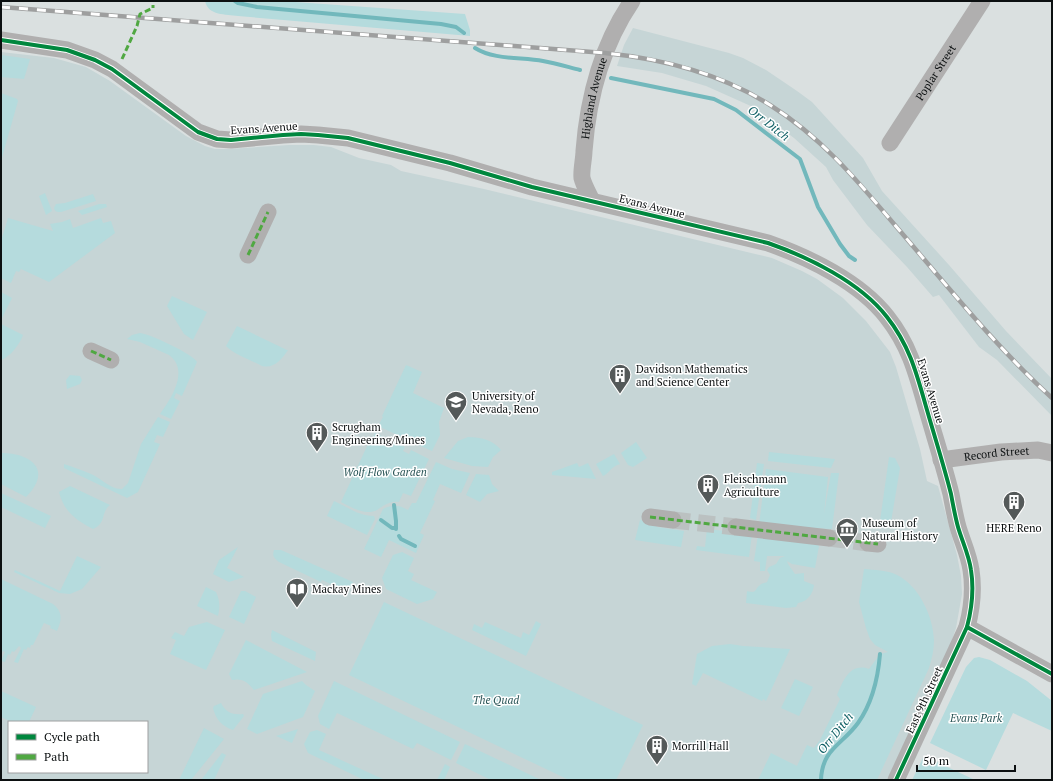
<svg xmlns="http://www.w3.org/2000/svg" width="1053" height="781" viewBox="0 0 1053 781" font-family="'PT Serif',serif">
	<rect width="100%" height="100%" fill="#dae0e0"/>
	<g fill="#c6d5d6" fill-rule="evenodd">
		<path d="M 633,28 L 729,53 L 743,58 L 766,70 L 797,91 L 812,102 L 863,158 L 882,191 L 949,265 L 1006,331 L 1052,379 L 1052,416 L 997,360 L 979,347 L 939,295 L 933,297 L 907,267 L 867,225 L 833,180 L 826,167 L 794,138 L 753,107 L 706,86 L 662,73 L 617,66 L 624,45 Z"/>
		<path d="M 1,52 L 54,58 L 86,67 L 110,81 L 186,136 L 205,146 L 215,149 L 229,149 L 289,145 L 314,145 L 331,147 L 359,158 L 391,165 L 401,171 L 484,189 L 772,258 L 802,271 L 817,279 L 843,298 L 866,321 L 890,352 L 896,367 L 920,449 L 927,481 L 938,486 L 957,555 L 961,576 L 962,594 L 956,628 L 950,646 L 887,780 L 1,780 ZM 9,722 L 147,722 L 147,772 L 9,772 Z"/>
	</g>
	<g fill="#b5dbdd">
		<path d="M 205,1 L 281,1 L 465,14 L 470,30 L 470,36 L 238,16 C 226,14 208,16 205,1 Z"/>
		<path d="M 1,55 L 30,59 L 24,79 L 1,77 Z"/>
		<path d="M 1,93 L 17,99 L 18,101 L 1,161 Z"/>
		<path d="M 45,193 L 52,211 L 46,215 L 39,196 Z"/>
		<path d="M 93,194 L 96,201 L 61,212 C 57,212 55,212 54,208 L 56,204 L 65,203 Z"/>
		<path d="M 99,204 L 106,204 L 107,207 L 82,215 L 78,211 Z"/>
		<path d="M 8,218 L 53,231 L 50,224 L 62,222 L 70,219 L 73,228 L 101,218 L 103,223 L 111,221 L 115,233 L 49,282 L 21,269 L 19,272 L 16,271 L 11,283 L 1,278 L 1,241 Z"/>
		<path d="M 1,292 L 12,298 L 1,320 Z"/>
		<path d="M 172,296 L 207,312 L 193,340 L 184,334 L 167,306 Z"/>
		<path d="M 1,324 L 23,335 C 20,344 10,357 1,360 Z"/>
		<path d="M 237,326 L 287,350 L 288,350 C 282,359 274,369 262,366 C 251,360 235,355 226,346 Z"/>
		<path d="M 140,333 C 150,334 193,354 197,362 L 182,396 L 176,393 L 174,398 L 180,401 L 171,419 L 160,414 C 171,399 190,370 169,355 L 140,342 L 127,339 L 132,335 Z"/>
		<path d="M 406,365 L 422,372 L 413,393 L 444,408 L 439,422 L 440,435 L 432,451 L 414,443 L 416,439 L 411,436 L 408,440 L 378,426 L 383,417 L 382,416 Z"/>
		<path d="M 70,375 L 80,376 L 82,380 L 80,384 L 67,389 L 66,380 Z"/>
		<path d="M 158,417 L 170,422 L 163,437 L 157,435 L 154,442 L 160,444 L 138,492 L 127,498 L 64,468 L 64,464 C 73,467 82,470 91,474 C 101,478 111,490 122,489 L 128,483 L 141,444 Z"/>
		<path d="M 375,433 L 405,447 L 403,451 L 409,454 L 411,450 L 429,459 L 411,496 L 403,493 L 399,502 C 389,501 385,505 377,510 C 365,516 351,507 341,502 L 369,442 L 370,443 Z"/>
		<path d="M 468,437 C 481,437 493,440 501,450 L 493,457 L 488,467 L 472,466 L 444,458 L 458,441 Z"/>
		<path d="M 636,442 L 647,458 L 633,467 L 628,465 L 621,453 Z"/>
		<path d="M 769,452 L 835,459 L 831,468 L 768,461 Z"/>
		<path d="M 1,453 C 31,453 53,470 26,497 L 1,484 Z"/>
		<path d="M 614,454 L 620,464 C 610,467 610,473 603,476 L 596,464 Z"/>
		<path d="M 889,457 L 895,458 L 900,468 L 891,522 L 880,521 Z"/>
		<path d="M 436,462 L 452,469 L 470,473 L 461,493 L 440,484 L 433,500 L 435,501 L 420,533 L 424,535 L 416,553 L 389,540 L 381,557 L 364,549 L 383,509 C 393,504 399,505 408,510 L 412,503 L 416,503 Z"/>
		<path d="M 577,463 L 579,467 L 588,463 L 596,479 L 552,475 L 552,472 Z"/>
		<path d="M 757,463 L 764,464 L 756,520 L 750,518 Z"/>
		<path d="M 766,469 L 828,477 L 824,514 L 831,473 L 839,473 L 832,529 L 759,525 Z"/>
		<path d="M 476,474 L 489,475 L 492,484 L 499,491 L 487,494 L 480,502 L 466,495 Z"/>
		<path d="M 70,486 L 110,505 C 100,513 107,523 93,529 C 76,520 64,512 59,492 Z"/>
		<path d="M 1,493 L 51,516 L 45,528 L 1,507 Z"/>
		<path d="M 334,501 C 348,507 358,516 374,516 L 375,519 L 367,535 L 327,516 Z"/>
		<path d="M 640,520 L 657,523 L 657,527 L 684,531 L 681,547 L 635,540 Z"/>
		<path d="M 707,529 L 752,534 L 749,557 L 696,550 L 697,546 L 705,547 Z"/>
		<path d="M 758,535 L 811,541 L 819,546 L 815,568 L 792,564 L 787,561 L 788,564 L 795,574 L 804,573 L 804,581 L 814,585 C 813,594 807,602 798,603 L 796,607 L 786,608 L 746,603 L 747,591 C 758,594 754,589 760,585 C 762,583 765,583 767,582 L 770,575 L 767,570 L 769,567 L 776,564 L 780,558 L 785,556 L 767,556 L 765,571 L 760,571 L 760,562 L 754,561 Z"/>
		<path d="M 238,547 L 227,568 L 244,577 L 229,582 L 213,574 L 219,560 Z"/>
		<path d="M 274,550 L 281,550 L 353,582 L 348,592 L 322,580 L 321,582 L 279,562 C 274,558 272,556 274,550 Z"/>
		<path d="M 402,552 L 414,558 L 408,571 L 414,574 L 411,580 L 437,592 L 433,599 L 417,604 L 386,589 L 382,578 L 393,555 Z"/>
		<path d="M 77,556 L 101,567 L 82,589 L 70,594 L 59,593 L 14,572 L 15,570 L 60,591 Z"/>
		<path d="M 864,569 C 874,570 887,570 897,575 C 919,586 933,616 934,640 C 934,650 932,658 929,668 L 877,780 L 758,780 L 771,753 L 797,766 L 807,745 L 814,748 L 820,740 L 840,699 L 837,695 C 843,681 850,662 869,669 L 880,654 L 888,652 L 875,645 L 870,639 L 866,628 L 859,602 Z"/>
		<path d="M 1,579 L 53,604 C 63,612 62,620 57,631 L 50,628 L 51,626 L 44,623 L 33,645 L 31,645 L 30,648 L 28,647 L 26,650 L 24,649 L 18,663 L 14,662 L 21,648 L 19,646 L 14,652 L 12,651 L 10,655 L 8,654 L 5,662 L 1,661 L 5,652 L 3,651 L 1,654 Z"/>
		<path d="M 206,587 L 216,592 C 220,601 220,607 218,616 L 197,606 Z"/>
		<path d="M 241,591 L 245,591 L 256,597 L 244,624 L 229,617 Z"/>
		<path d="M 384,602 L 643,725 L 616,780 L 569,780 L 349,675 Z"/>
		<path d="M 536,621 L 541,624 L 526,656 L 472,630 L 474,624 L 482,628 L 485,622 L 521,638 L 523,632 L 529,635 Z"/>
		<path d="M 207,622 L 225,630 L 206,670 L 170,654 L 176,640 L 171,638 L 175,632 L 184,636 L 189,627 Z"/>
		<path d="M 272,630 L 316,652 L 315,661 L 272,641 L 271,635 Z"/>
		<path d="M 246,640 L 307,672 L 254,690 C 247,682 243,678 232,680 L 229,674 Z"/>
		<path d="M 730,644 L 743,646 L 790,649 L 766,701 L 763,699 L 762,701 L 703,673 L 696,686 L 692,684 L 697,654 L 712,646 Z"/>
		<path d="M 979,657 L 990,660 L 1027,681 L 1052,701 L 1052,731 L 1013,713 L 986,770 L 930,743 L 966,667 L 974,658 Z"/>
		<path d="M 795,679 L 813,687 L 799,716 L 781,708 Z"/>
		<path d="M 302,681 L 306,685 L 315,691 L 303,717 L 257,734 L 247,729 L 263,694 Z"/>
		<path d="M 334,681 L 460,742 L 451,760 L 417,743 L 413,749 L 337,713 L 329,729 L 320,724 L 318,716 Z"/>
		<path d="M 1,691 L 36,707 L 29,722 L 12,722 L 1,717 Z"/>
		<path d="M 221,703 C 226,713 233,715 243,714 L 244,716 L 233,730 C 222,726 216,720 213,708 L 214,706 Z"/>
		<path d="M 204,728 L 224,739 L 191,780 L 179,780 Z"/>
		<path d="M 298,729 L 292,743 L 276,736 Z"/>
		<path d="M 317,730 L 326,734 L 319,750 L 385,780 L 364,780 L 308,753 L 304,744 L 310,732 Z"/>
		<path d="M 465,744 L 541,780 L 491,780 L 456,763 Z"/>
		<path d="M 222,753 L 226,755 L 214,780 L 201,780 Z"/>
		<path d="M 924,756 L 975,780 L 912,780 Z"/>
		<path d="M 445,764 L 450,767 L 444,780 L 437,780 Z"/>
	</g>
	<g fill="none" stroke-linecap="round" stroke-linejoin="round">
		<g stroke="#72b8bc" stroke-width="4">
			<path d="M 235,1 L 238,3 L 257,7 L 441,24 L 456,27 L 464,33"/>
			<path d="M 475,48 C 494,60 521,57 543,61 C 555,63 568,67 580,70"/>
			<path d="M 611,78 L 714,99 L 736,110 L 800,159 L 818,207 L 840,244 L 849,256 L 855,260"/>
			<path d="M 394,505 L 396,521 L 396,529"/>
			<path d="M 381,520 L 392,528 L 395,528"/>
			<path d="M 399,536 L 401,539 L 415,546"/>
			<path d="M 821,780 C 822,749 842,745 858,723 C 873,702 878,678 880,654"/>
		</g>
		<g stroke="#bbc1c1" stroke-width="17" stroke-dasharray="17 8" stroke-linecap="butt">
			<path d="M 673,520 L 736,527"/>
			<path d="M 829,538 L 868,543"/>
		</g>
		<g stroke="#b0afaf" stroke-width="17">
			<path d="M 1,40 L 67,50 L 95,60 L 112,69 L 198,132 L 217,139 L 231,140 L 283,135 L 301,134 L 318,135 L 348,138 L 450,163 L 532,187 L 768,243 C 808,257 860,282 887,317 C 910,346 917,375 927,410 C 935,438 944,466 951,494 C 953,505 955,516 958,527 C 962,541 969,555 971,570 C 974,589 972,608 967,627 L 896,780"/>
			<path id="s1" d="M 890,143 L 982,1"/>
			<path id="s2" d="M 592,201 C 589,194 584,186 582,178 C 581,171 584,158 584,151 C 588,98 602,45 632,1"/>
			<path d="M 248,255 L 268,212"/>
			<path d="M 91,351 L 111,360"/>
			<path id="s3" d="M 941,460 L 1001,452 L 1038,450 L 1052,453"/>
			<path d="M 650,517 L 673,520"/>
			<path d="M 736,527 L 829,538"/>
			<path d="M 868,543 L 878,544"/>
			<path d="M 967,627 L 1052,674"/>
		</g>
		<g stroke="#9e9f9f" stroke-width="4.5">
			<path id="rail" d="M 1,7 L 605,53 C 664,59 720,73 770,105 C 821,137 856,179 894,224 C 945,283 994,345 1052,398"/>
		</g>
		<use href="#rail" stroke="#fff" stroke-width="3" stroke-dasharray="9" stroke-linecap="butt"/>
		<g stroke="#50a842" stroke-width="3" stroke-dasharray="6 3" stroke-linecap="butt">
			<path d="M 122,59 L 137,26 L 140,14 L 153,8 L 153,5"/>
			<path d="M 248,255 L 268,212"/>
			<path d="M 91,351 L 111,360"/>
			<path d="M 650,517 L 878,544"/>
		</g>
		<g stroke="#fff" stroke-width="6">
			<g id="cycleway">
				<path d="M 1,40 L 67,50 L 95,60 L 112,69 L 198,132 L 217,139 L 231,140 L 283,135 L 301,134 L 318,135 L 348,138 L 450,163 L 532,187 L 768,243 C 808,257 860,282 887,317 C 910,346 917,375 927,410 C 935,438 944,466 951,494 C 953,505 955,516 958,527 C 962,541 969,555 971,570 C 974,589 972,608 967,627 L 896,780"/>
				<path d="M 967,627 L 1052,674"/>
			</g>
		</g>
		<use href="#cycleway" stroke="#00873e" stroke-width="4"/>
	</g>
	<defs>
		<g id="building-pin" transform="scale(1.15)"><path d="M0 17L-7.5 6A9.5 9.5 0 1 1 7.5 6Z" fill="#545959" stroke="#fff"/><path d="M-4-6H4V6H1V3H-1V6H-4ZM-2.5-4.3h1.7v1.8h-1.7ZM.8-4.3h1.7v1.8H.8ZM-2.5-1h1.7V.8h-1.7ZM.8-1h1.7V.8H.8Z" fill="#fff"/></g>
		<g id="university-pin" transform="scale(1.15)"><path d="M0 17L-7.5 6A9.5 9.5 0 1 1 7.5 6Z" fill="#545959" stroke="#fff"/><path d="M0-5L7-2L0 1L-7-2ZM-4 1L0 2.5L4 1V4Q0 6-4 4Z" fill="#fff"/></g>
		<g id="museum-pin" transform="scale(1.15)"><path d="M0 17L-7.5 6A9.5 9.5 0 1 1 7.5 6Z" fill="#545959" stroke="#fff"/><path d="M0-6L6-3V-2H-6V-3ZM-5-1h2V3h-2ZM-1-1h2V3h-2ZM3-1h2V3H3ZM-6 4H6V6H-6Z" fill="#fff"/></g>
		<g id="library-pin" transform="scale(1.15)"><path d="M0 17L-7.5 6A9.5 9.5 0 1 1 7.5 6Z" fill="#545959" stroke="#fff"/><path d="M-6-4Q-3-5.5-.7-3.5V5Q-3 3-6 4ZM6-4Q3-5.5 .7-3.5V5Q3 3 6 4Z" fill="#fff"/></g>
	</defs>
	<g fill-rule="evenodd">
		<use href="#building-pin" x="620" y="375"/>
		<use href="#university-pin" x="456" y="402"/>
		<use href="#building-pin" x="317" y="433"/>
		<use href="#building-pin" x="708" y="485"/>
		<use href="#building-pin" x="1014" y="502"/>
		<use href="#museum-pin" x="847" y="529"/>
		<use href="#library-pin" x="297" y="589"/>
		<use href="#building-pin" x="657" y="746"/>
	</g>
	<g text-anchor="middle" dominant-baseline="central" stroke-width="3" stroke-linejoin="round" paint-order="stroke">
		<g font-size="11" fill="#0c1011" stroke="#fff">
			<text stroke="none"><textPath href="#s1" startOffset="84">Poplar Street</textPath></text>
			<text stroke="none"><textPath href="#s2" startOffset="106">Highland Avenue</textPath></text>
			<text transform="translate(264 128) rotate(-4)">Evans Avenue</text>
			<text transform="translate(652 206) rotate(14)">Evans Avenue</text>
			<text transform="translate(931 391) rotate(73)">Evans Avenue</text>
			<text stroke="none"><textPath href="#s3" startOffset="56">Record Street</textPath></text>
			<text transform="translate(924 700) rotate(-65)">East 9th Street</text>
		</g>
		<g font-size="11" fill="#0c1011" stroke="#fff" text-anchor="start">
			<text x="636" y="369">Davidson Mathematics<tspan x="636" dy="13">and Science Center</tspan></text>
			<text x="472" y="396">University of<tspan x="472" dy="13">Nevada, Reno</tspan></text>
			<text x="332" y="427">Scrugham<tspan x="332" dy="13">Engineering/Mines</tspan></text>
			<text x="724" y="479">Fleischmann<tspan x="724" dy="13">Agriculture</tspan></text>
			<text x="862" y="523">Museum of<tspan x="862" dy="13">Natural History</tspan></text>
			<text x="1014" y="528" text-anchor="middle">HERE Reno</text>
			<text x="312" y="589">Mackay Mines</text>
			<text x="672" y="746">Morrill Hall</text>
		</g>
		<g font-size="11" font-style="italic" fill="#295456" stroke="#fff">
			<text x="385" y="472">Wolf Flow Garden</text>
			<text x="496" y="700">The Quad</text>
			<text x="976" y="718">Evans Park</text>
		</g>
		<g font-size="12" font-style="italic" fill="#116166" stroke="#fff">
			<text transform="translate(769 123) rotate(38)">Orr Ditch</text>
			<text transform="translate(835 733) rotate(-51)">Orr Ditch</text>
		</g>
	</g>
	<rect width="1053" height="781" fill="none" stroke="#0c1011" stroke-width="4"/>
	<rect x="8" y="721" width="140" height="52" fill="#ffffff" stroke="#9e9fa0"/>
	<rect x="16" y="734" width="20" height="6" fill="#00873e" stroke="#9e9fa0"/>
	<text x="44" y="741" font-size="12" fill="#0c1011">Cycle path</text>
	<rect x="16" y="754" width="20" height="6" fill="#50a842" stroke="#9e9fa0"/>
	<text x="44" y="761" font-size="12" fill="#0c1011">Path</text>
	<path d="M917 765v6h98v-6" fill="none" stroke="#0c1011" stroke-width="2"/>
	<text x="923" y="765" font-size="12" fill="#0c1011" stroke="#ffffff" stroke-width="3" paint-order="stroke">50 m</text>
</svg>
